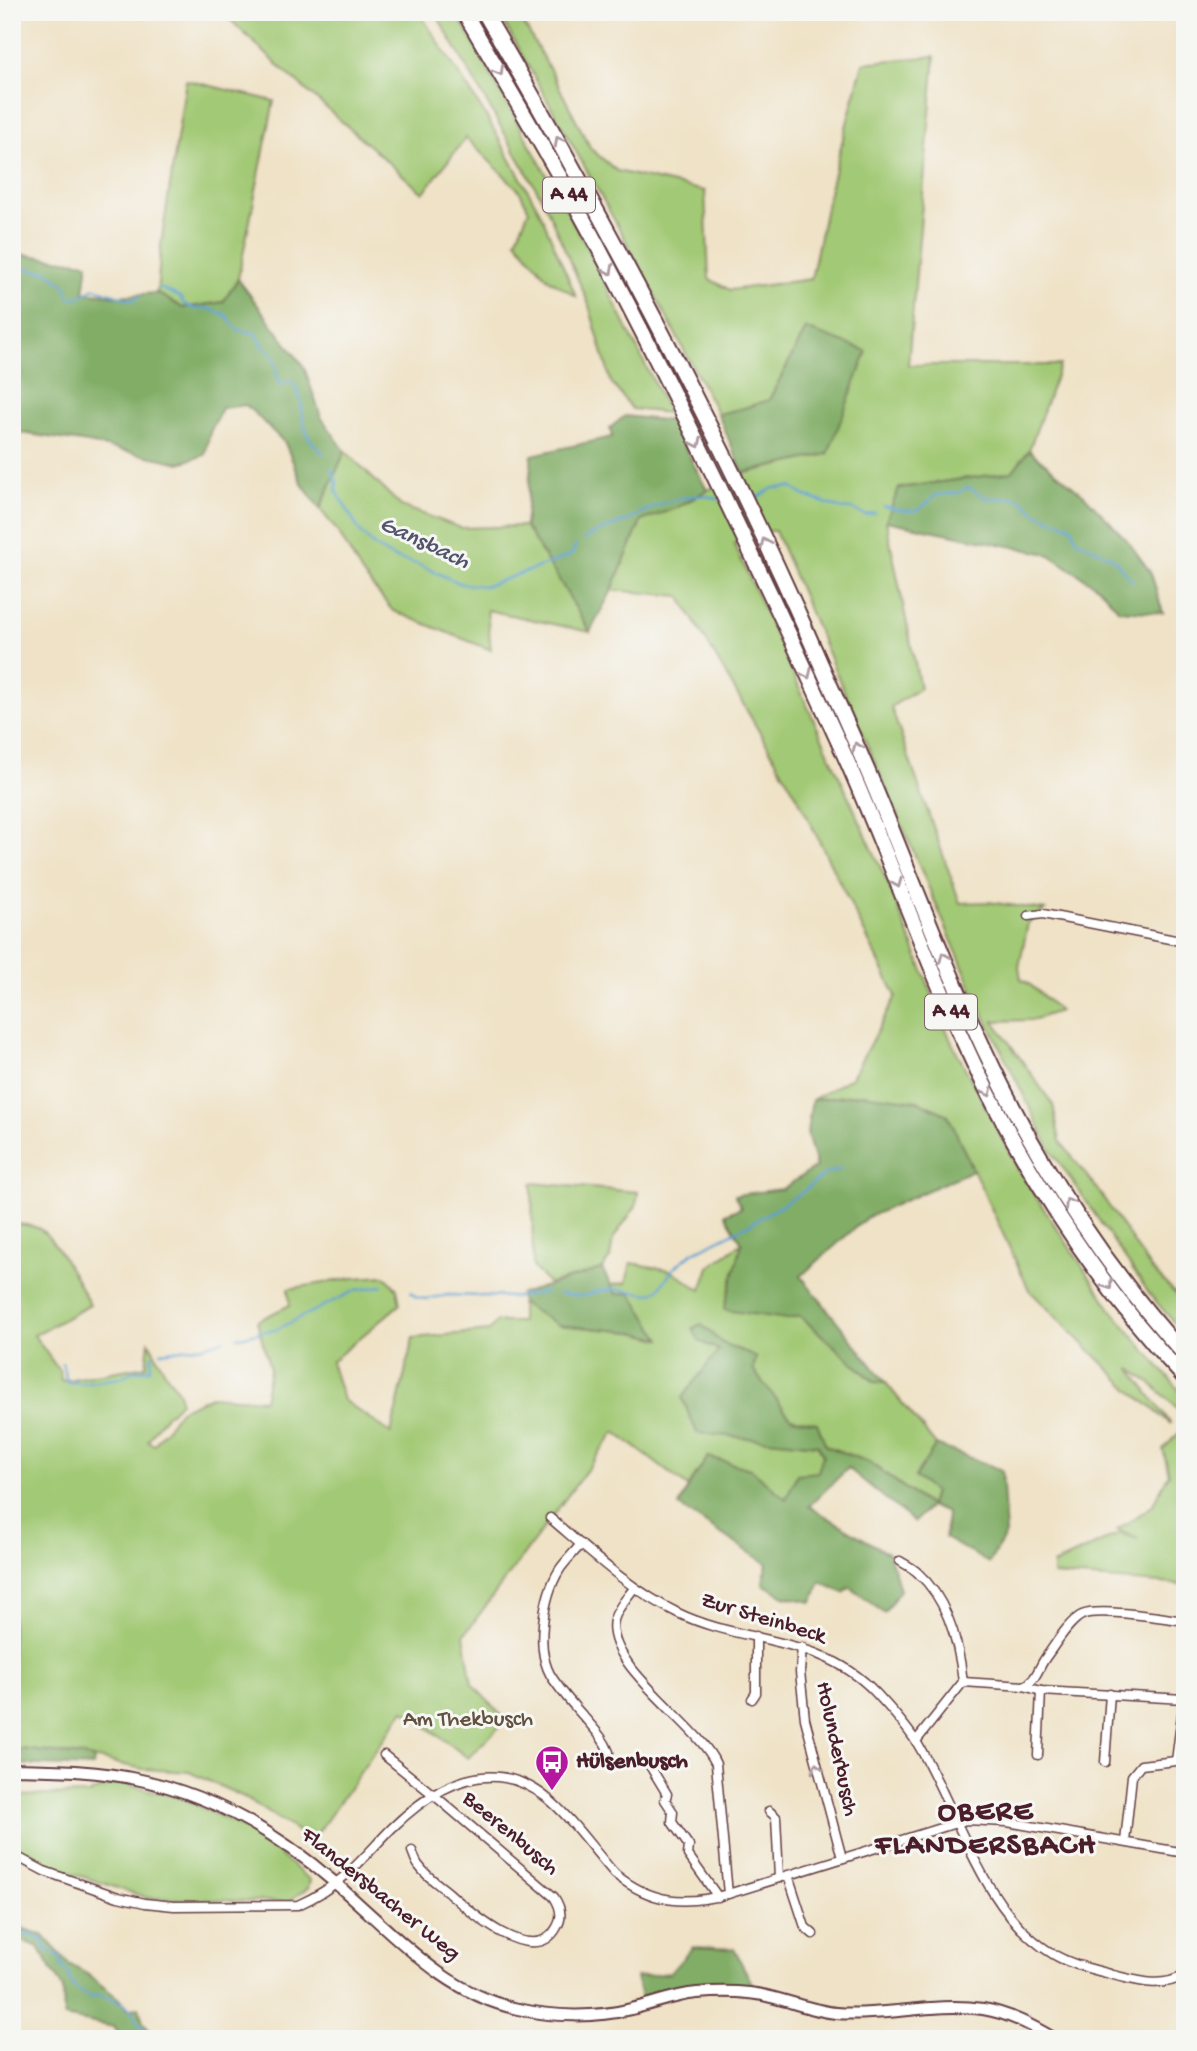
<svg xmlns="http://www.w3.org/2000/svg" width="1197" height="2051" viewBox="0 0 1197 2051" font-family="'Gochi Hand',sans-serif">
	<rect width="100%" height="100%" fill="#f6f6f2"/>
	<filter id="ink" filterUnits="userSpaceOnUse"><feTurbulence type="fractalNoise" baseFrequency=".0143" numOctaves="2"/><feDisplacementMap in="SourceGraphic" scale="14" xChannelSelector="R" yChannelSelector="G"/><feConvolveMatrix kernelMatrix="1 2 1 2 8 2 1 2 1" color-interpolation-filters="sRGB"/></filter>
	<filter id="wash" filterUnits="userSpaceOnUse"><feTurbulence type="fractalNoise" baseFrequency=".00686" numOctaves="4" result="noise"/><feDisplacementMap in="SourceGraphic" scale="28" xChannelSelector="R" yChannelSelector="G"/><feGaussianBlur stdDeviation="1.57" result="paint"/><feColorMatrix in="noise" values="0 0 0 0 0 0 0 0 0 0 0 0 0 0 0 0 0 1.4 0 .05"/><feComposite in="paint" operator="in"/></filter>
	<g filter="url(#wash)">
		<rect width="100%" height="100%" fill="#efe2c6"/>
		<g fill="#a2c974" stroke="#767450" stroke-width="2">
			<path d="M 222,12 L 419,12 L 486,116 L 539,210 L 576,296 L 547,278 L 516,240 L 529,210 L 519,190 L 466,138 L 423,193 L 281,68 Z"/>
			<path d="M 435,12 L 455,12 L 467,32 L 588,249 L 669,413 L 632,409 L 611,382 L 588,302 L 545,204 Z"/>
			<path d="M 498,12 L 517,12 L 553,75 L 591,149 L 617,171 L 705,191 L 709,279 L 730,290 L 811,279 L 830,188 L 863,63 L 935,56 L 908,365 L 1060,365 L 1029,450 L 1012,472 L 899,488 L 886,521 L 920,688 L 891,707 L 960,903 L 988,902 L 1045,910 L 1028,923 L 1019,967 L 1021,979 C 1036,987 1047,1000 1059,1011 L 1032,1020 L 994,1021 L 1053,1105 L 1060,1141 L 1100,1193 L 1152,1270 L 1185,1303 L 1185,1335 L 1151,1296 L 1050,1149 L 979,1004 L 775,531 L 768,531 L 734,544 L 889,886 L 951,1041 L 1020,1173 L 1113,1312 L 1185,1397 L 1185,1409 L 1181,1412 L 1155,1387 L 1130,1368 L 1171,1424 L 1129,1389 L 1029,1290 L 948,1115 L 862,1094 L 812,1100 L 852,1077 L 896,996 L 798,798 L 680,596 L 612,590 L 641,521 L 678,507 L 733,476 L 828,454 L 806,329 L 769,400 L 744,408 L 718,414 L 625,239 Z"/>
			<path d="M 186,80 L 274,101 L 238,279 L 223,302 L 183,308 L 157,293 L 161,245 Z"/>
			<path d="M 345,451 L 401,506 L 461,528 L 525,526 L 561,583 L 590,632 L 487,610 L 491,650 L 393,611 L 363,575 L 338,532 L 320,509 Z"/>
			<path d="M 532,1183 L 638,1192 L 636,1206 L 613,1239 L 610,1258 L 602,1269 L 549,1284 L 533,1267 Z"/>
			<path d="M 12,1224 C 22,1224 31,1225 40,1229 C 55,1238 81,1288 90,1305 L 34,1335 L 60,1372 L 61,1381 L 146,1366 L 149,1342 L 166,1374 L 179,1392 L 180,1402 L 160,1422 L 148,1441 L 154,1445 L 180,1410 L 211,1396 L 264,1400 L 270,1369 L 257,1321 L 290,1305 L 288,1289 L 353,1278 L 385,1276 L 397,1289 L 400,1304 L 331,1362 L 343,1400 L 391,1433 L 413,1338 L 489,1331 L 496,1322 L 521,1322 L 521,1303 L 559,1325 L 633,1332 L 660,1339 L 616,1294 L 611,1285 L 626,1283 L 631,1263 L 670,1270 L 701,1290 L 709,1267 L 742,1243 L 787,1319 L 800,1316 L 874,1382 L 886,1383 L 936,1445 L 915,1477 L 934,1492 L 930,1506 L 869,1462 L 826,1446 L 817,1424 L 791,1418 L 753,1370 L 756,1357 L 722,1343 L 719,1350 L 682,1398 L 697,1432 L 818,1445 L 823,1455 L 818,1472 L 786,1499 L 750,1469 L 708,1457 L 688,1487 L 615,1432 L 464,1635 L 472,1684 L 506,1720 L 468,1758 L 404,1710 L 312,1841 L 246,1798 L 189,1772 L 143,1769 L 83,1756 L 12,1748 Z"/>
			<path d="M 1182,1430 L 1185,1432 L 1185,1585 L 1053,1575 L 1053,1565 L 1120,1533 L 1138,1539 L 1117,1530 L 1152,1506 L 1169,1474 L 1163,1449 Z"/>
			<path d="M 119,1782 L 184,1799 L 251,1831 L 310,1880 L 308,1888 L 287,1902 L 148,1898 L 26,1858 L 12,1847 L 12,1796 L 88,1794 Z"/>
		</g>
		<g fill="#81ad66" stroke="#666648" stroke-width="2">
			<path d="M 13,223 L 19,254 L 88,263 L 84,292 L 117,296 L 157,293 L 183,308 L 223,302 L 238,279 L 304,367 L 321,417 L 345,451 L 320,509 L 302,484 L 285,443 L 246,405 L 222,408 L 210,432 L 205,455 L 180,463 L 88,443 L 15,432 L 12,424 L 12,381 L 16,359 L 16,335 L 12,312 Z"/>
			<path d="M 806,329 L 867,351 L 828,454 L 743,473 L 718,414 L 744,408 L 769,400 Z"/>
			<path d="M 625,416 L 671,421 L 707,490 L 678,507 L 641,521 L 612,590 L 590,632 L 561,583 L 525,526 L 532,455 L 612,437 L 610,428 Z"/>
			<path d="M 1029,450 L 1084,495 L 1127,540 L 1151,573 L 1163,613 L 1119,610 L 1099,588 L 1048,554 L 886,521 L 899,488 L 1012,472 Z"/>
			<path d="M 862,1094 L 918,1101 L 948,1115 L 973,1170 L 866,1218 L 801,1276 L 886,1383 L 875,1382 L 800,1316 L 787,1319 L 724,1310 L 742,1243 L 725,1214 L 741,1208 L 735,1195 L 782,1189 L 816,1167 L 807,1133 L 812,1100 Z"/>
			<path d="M 602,1269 L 616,1294 L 631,1293 L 661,1339 L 633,1332 L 558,1325 L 521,1303 L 520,1294 Z"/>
			<path d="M 701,1324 L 722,1343 L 756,1357 L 753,1370 L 791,1418 L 817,1423 L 826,1446 L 868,1462 L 930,1506 L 934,1492 L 915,1477 L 936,1445 L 1002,1470 L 1006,1534 L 989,1563 L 945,1538 L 947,1513 L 930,1506 L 914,1522 L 848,1468 L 809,1506 L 889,1554 L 900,1590 L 884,1613 L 850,1587 L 844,1593 L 821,1582 L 812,1602 L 784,1596 L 763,1584 L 767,1564 L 679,1506 L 688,1487 L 708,1457 L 750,1469 L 786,1499 L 797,1474 L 818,1472 L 823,1455 L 818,1445 L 697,1433 L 682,1398 L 719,1350 L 699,1341 L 693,1328 Z"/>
			<path d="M 12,1748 L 83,1756 L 94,1759 L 93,1767 L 12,1764 Z"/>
			<path d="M 12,1925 L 43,1935 L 69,1964 L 87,1974 L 118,1998 L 128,2010 L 139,2007 L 143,2022 L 156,2039 L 122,2039 L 114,2027 L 64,2017 L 63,1989 L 39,1947 L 12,1937 Z"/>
			<path d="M 693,1947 L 734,1949 L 756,1991 L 700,1989 L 641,1997 L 636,1977 L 670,1973 Z"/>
		</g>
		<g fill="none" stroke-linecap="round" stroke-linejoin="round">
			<g stroke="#5ea0d1" stroke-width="2.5">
				<path d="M 12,268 C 23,265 33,272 47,271 L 67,287 L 69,297 L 75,299 L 95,288 L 132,300 L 140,297"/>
				<path d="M 160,288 L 180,297 L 184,304 L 195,309 L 206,308 L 226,315 L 238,330 L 255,333 L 265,348 L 274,355 L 279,384 L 292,382 C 304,395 300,414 306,431 C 309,440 316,447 323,453"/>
				<path d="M 332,469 L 337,483 L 336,490 L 360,532 L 374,546 L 392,557 L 417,564 L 462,584 L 486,586 L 570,556 L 576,546"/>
				<path d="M 752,501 L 773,488 L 791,487 L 803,495 L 839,508 L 852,509 L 865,515 L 875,513"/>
				<path d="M 884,507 C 912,511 915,518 935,495 L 957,493 L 968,487 L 986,498 L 1018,498 L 1038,514 L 1071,526 L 1077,540 L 1113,558 L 1132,581"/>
				<path d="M 583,540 C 599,529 608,529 624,522 C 633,519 640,513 649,509 C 668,500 700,490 720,500"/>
				<path d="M 411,1292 L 416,1297 L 425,1299 L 448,1295 L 516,1297 L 546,1292"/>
				<path d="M 559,1294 L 583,1296 L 598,1291 L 616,1289 L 650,1294 L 658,1290 L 675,1267 L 692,1253 L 752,1223 L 801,1193 L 825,1174 L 841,1169"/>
				<path d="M 237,1337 C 250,1336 263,1330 275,1330 L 356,1290 L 382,1286"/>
				<path d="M 161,1352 L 203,1346 L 223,1340"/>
				<path d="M 62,1363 L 67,1382 L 81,1383 L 120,1378 L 133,1371 L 150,1369 L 152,1355"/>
				<path d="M 12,1932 L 21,1930 L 43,1940 L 46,1949 L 61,1958 L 62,1967 L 68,1972 C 70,1987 79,1991 91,1998 L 96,1995 C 109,1998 125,2002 133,2013 C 135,2016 135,2021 138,2023 C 143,2030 151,2032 156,2039"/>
			</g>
		</g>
	</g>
	<g filter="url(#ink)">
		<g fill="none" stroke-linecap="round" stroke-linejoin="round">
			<g stroke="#633c42" stroke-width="11">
				<g id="minor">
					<path d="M 1028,916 L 1043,914 L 1185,942"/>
					<path d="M 550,1518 C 590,1552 630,1590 678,1613 C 744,1645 821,1634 876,1693 C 890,1708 906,1726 917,1743 C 958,1810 982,1913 1053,1954 C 1071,1965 1093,1969 1113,1975 C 1138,1981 1161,1989 1185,1975"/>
					<path d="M 581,1544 C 574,1553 566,1560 560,1569 C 543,1596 534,1652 553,1679 C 562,1692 573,1705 584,1717 C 594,1729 603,1737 609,1752"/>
					<path d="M 900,1561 C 906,1565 913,1568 918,1573 C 948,1600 959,1644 963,1682 L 916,1741"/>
					<path d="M 634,1588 C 627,1598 617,1608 614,1620 C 604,1666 698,1723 716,1764 L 728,1894"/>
					<path d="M 802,1647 L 800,1672 L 805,1719 L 842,1858"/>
					<path d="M 963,1682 L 1024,1686 L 1041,1691 L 1184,1699 L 1176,1761 L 1141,1765 L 1132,1776 L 1125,1842"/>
					<path d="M 1024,1686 C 1037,1680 1038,1668 1046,1657 C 1055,1645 1069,1621 1082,1615 C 1098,1607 1164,1618 1185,1621"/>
					<path d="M 1184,1693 L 1185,1684"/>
					<path d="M 752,1699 L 756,1693 L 756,1636"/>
					<path d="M 384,1755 L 441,1801 L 554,1897 C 560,1906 563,1917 557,1927 C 534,1970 469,1911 448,1892 C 438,1884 426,1876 419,1866 C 416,1863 414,1856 412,1851"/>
					<path d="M 1038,1755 L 1041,1691"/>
					<path d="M 1105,1762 L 1110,1694"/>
					<path d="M 650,1766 L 667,1794 L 665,1800 L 673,1812 L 672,1822 L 689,1846 L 688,1855 L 718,1897"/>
					<path d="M 769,1811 L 776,1817 L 779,1878"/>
					<path d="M 12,1854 L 44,1871 L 118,1897 L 145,1903 L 174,1906 L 298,1905 C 316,1897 332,1887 347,1874 C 363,1860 377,1843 392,1828 C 436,1785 492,1754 547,1798 C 570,1816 594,1851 615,1874 C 651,1903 684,1906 728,1894 L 966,1820 L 1007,1822 L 1185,1853"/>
					<path d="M 788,1875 L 805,1927 L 813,1934"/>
				</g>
			</g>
			<g stroke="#633c42" stroke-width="14">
				<path id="secondary" d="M 12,1769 C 54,1770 95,1770 136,1779 C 211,1794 277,1833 334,1882 C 391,1930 442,1993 518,2009 C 553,2017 596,2018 631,2009 C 653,2004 674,1995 697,1993 C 722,1991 751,1991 775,1998 C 795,2003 815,2011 836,2013 C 884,2017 934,2002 983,2009 C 1009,2013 1033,2026 1055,2039"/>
			</g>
			<g stroke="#633c42" stroke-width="18">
				<g id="motorway">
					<path d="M 464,12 C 506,84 549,155 588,228 C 676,393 757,562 834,732 C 880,831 915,934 960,1034 C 1015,1156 1093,1281 1185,1378"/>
					<path d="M 484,12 C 601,212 711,416 805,628 C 830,686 857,744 881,803 C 930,923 975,1046 1041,1158 C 1082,1228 1130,1295 1185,1355"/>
				</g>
			</g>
			<use href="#minor" stroke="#fff" stroke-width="8"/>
			<use href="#secondary" stroke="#fff" stroke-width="10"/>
			<use href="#motorway" stroke="#fff" stroke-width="14"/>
		</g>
		<defs><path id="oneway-chevron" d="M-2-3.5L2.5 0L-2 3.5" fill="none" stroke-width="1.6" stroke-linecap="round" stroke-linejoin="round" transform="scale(1.75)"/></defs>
		<g stroke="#ae9aa0">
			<use href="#oneway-chevron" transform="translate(499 71) rotate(60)"/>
			<use href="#oneway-chevron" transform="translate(559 141) rotate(-119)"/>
			<use href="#oneway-chevron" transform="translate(609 270) rotate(63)"/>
			<use href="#oneway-chevron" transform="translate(697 443) rotate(64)"/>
			<use href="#oneway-chevron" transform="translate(765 543) rotate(-115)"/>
			<use href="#oneway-chevron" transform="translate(807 674) rotate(65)"/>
			<use href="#oneway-chevron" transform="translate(857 747) rotate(-113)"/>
			<use href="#oneway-chevron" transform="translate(897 883) rotate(68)"/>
			<use href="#oneway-chevron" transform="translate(944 957) rotate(-113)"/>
			<use href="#oneway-chevron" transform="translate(988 1092) rotate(64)"/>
			<use href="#oneway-chevron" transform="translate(1069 1203) rotate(-122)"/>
			<use href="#oneway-chevron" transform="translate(1108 1285) rotate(54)"/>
			<use href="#oneway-chevron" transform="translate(817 1768) rotate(-104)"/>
		</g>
	</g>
	<defs>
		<g id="bus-pin" transform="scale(1.75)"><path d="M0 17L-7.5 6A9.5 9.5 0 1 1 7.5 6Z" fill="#b5179e" stroke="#f6f6f2"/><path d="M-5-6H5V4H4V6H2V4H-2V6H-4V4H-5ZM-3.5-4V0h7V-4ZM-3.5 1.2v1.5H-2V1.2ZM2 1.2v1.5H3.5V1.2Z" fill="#fff"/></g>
	</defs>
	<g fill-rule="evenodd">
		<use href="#bus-pin" x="552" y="1762"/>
	</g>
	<g text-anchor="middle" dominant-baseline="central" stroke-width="6" stroke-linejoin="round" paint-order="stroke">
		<g fill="#f6f6f2" stroke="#7e6067" stroke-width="2">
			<rect x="543" y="177.5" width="52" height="35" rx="5"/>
			<rect x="925" y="994.5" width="52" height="35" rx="5"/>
		</g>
		<g font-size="21" font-weight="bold" fill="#4a1f2b">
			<text x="569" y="195">A 44</text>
			<text x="951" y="1012">A 44</text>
		</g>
		<g font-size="23" fill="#4a1f2b" stroke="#f6f6f2">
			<text transform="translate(763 1619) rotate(17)">Zur Steinbeck</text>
			<text transform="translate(836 1749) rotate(78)">Holunderbusch</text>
			<text transform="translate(510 1834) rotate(40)">Beerenbusch</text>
			<text transform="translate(380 1895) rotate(39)">Flandersbacher Weg</text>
		</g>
		<g font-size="23" fill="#645241" stroke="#f6f6f2">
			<text x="468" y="1720">Am Thekbusch</text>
		</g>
		<g font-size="23" font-weight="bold" fill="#4a1f2b" stroke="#f6f6f2" text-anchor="start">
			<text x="576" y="1762">Hülsenbusch</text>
		</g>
		<g font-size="24" font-style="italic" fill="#52536d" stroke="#f6f6f2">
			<text transform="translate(424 544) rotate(25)">Gansbach</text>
		</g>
		<g font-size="30" font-weight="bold" letter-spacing="2" fill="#4a1f2b" stroke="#f6f6f2">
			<text x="986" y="1813">OBERE<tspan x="986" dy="34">FLANDERSBACH</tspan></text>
		</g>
	</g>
	<rect width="1197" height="2051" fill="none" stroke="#f6f6f2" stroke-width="42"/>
</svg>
